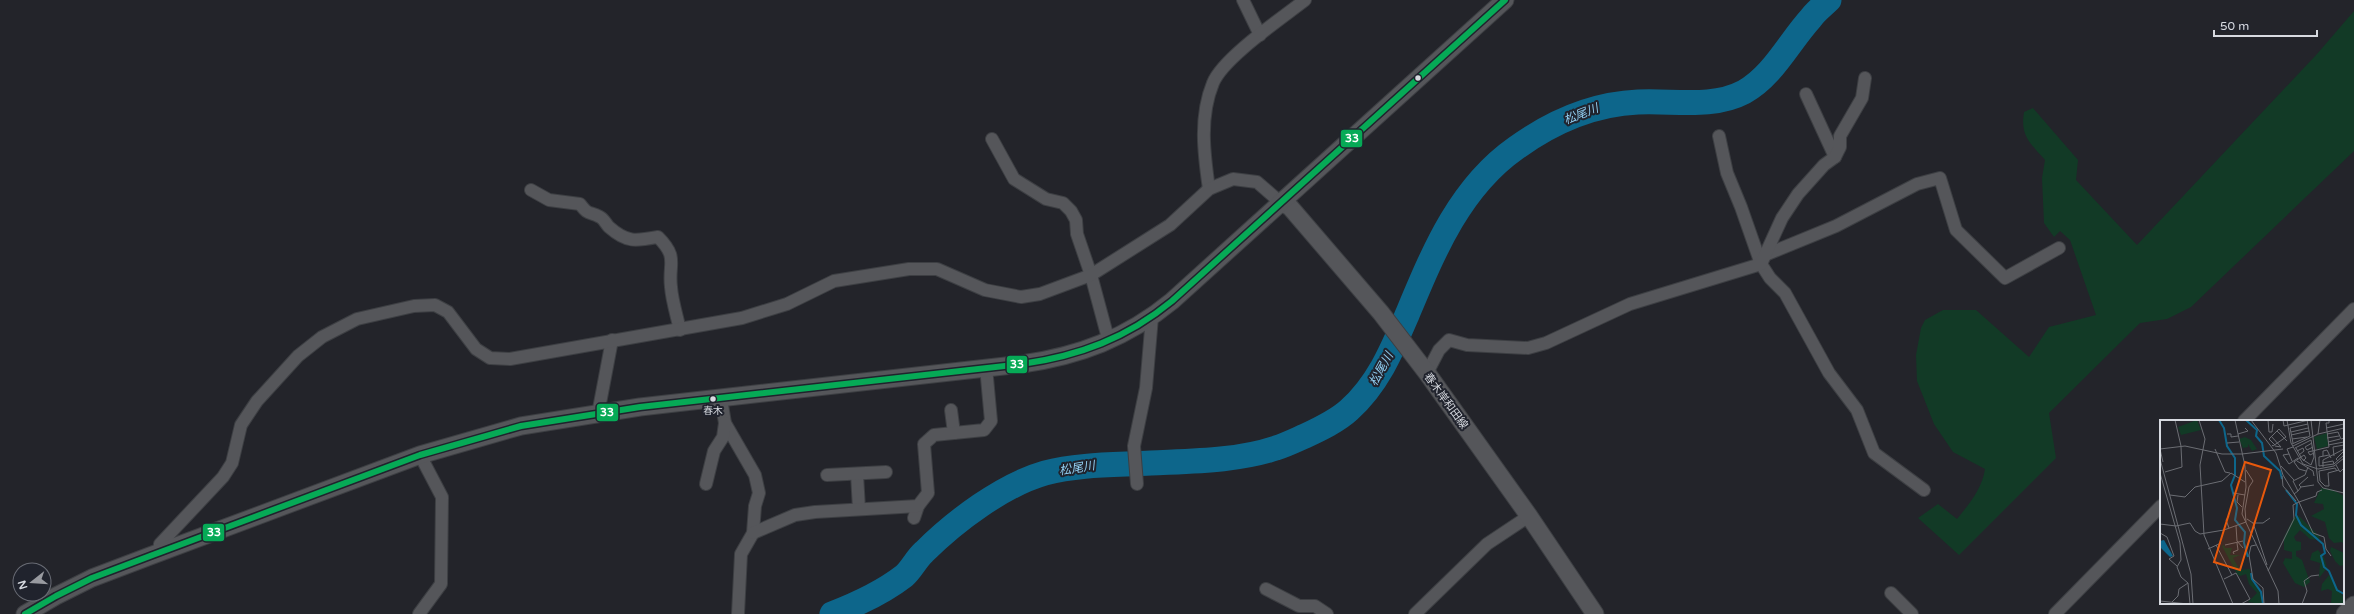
<svg xmlns="http://www.w3.org/2000/svg" width="2354" height="614" viewBox="0 0 2354 614" font-family="'Varela Round','Noto Sans JP',sans-serif">
	<rect width="100%" height="100%" fill="#23242a"/>
	<path fill="#123a26" d="M 2354,11 L 2354,151 L 2191,307 L 2167,319 L 2140,323 L 2049,413 L 2056,458 L 1959,555 L 1918,518 L 1938,504 L 1957,519 C 1969,504 1982,489 1985,469 L 1953,452 L 1934,424 L 1917,381 L 1916,355 L 1921,328 L 1925,320 L 1943,310 L 1976,310 L 2029,357 L 2049,327 L 2096,315 L 2070,240 L 2060,231 L 2054,237 L 2044,223 L 2042,178 L 2045,160 C 2030,143 2020,136 2024,112 L 2033,108 L 2078,160 L 2076,180 L 2137,245 L 2317,54 Z"/>
	<g fill="none" stroke-linecap="round" stroke-linejoin="round">
		<path stroke="#0d668b" stroke-width="25" d="M 832,614 C 858,604 882,593 904,576 C 912,569 916,559 924,552 C 955,521 1003,485 1045,473 C 1079,464 1116,465 1151,463 C 1192,461 1237,461 1276,448 C 1286,445 1296,440 1305,436 C 1320,429 1337,421 1349,410 C 1378,384 1392,350 1407,315 C 1433,253 1459,188 1516,148 C 1552,122 1592,104 1638,102 C 1672,100 1712,109 1744,92 C 1773,76 1789,42 1811,18 C 1816,11 1823,6 1829,0"/>
		<g stroke="#3d3f43" stroke-width="14">
			<g id="street">
				<path d="M 1243,0 L 1260,35"/>
				<path d="M 1806,94 L 1835,157"/>
				<path d="M 1719,136 L 1727,173 L 1741,207 L 1761,264 L 1770,278 L 1785,293 L 1829,373 L 1857,410 L 1874,453 L 1924,490"/>
				<path d="M 992,139 L 1014,179 L 1046,199 L 1063,203 L 1071,211 L 1076,220 L 1077,234 L 1091,275 L 1109,342"/>
				<path d="M 1209,189 C 1204,154 1199,117 1213,83 C 1223,58 1282,18 1305,0"/>
				<path d="M 531,190 L 549,200 L 580,204 C 589,216 589,211 600,217 C 604,219 606,224 609,227 C 627,243 636,241 658,237 C 679,258 668,263 671,287 C 672,301 677,316 680,330"/>
				<path d="M 1765,255 L 1836,226 L 1917,184 L 1940,178 L 1956,230 L 2005,278 L 2059,248"/>
				<path d="M 1427,373 L 1439,350 L 1449,340 L 1467,345 L 1528,348 L 1546,343 L 1630,304 L 1761,264 L 1782,218 L 1798,194 L 1824,165 L 1835,157 L 1840,147 L 1840,136 L 1862,98 L 1865,78"/>
				<path d="M 721,399 L 725,423 L 755,475 L 759,493 L 755,506 L 753,533 L 741,554 L 738,614"/>
				<path d="M 951,410 L 954,433"/>
				<path d="M 598,414 L 612,340"/>
				<path d="M 2244,421 L 2354,309"/>
				<path d="M 857,474 L 859,509"/>
				<path d="M 827,475 L 886,472"/>
				<path d="M 706,484 L 714,451 L 723,437 L 725,423"/>
				<path d="M 1137,484 L 1134,446 L 1146,388 L 1152,317"/>
				<path d="M 914,518 L 918,506"/>
				<path d="M 753,533 L 795,515 L 815,512 L 918,506 L 928,493 L 924,444 L 934,435 L 984,430 L 991,421 L 986,367"/>
				<path d="M 159,553 L 160,544 L 223,477 L 232,463 L 241,425 L 257,401 L 298,356 L 322,337 L 357,319 L 414,306 L 435,305 L 448,312 L 476,349 L 490,358 L 510,359 L 742,318 L 787,304 L 834,281 L 909,269 L 937,269 L 985,290 L 1021,297 L 1040,294 L 1091,275 L 1170,225 L 1209,189 L 1233,179 L 1257,182 L 1280,202"/>
				<path d="M 1266,589 L 1299,606 L 1315,606 L 1327,614"/>
				<path d="M 1891,593 L 1912,614"/>
				<path d="M 419,614 L 441,584 L 442,497 L 420,455"/>
				<path d="M 1415,614 L 1487,544 L 1529,516"/>
				<path d="M 2055,614 L 2161,506"/>
			</g>
		</g>
		<g stroke="#3d3f43" stroke-width="19">
			<g id="secondary">
				<path d="M 1280,202 L 1290,207 L 1381,313 L 1427,373 L 1529,516 L 1595,614"/>
				<path d="M 25,614 L 56,596 L 92,578 L 150,556 L 420,455 L 521,426 L 640,407 L 1022,364 C 1079,356 1127,338 1172,301 L 1505,0"/>
				<path d="M 2345,614 L 2354,605"/>
			</g>
		</g>
		<use href="#street" stroke="#55565a" stroke-width="12"/>
		<use href="#secondary" stroke="#55565a" stroke-width="17"/>
		<g stroke="#20232d" stroke-width="9">
			<path id="bus-1" d="M 25,614 L 56,596 L 92,578 L 150,556 L 420,455 L 521,426 L 640,407 L 1022,364 C 1079,356 1127,338 1172,301 L 1505,0"/>
		</g>
		<use href="#bus-1" stroke="#06aa56" stroke-width="6"/>
	</g>
	<g fill="#d7dae0" stroke="#20232d" stroke-width="1.5">
		<circle cx="1418" cy="78" r="3.5"/>
		<circle cx="713" cy="399" r="3.5"/>
	</g>
	<g text-anchor="middle" dominant-baseline="central" stroke-width="4" stroke-linejoin="round" paint-order="stroke">
		<g font-size="10" fill="#d7dae0" stroke="#20232d">
			<text x="713" y="411">春木</text>
		</g>
		<g font-size="11" fill="#d7dae0" stroke="#20232d">
			<text transform="translate(1446 401) rotate(54)">春木岸和田線</text>
		</g>
		<g font-size="12" font-style="italic" fill="#92cff2" stroke="#20232d">
			<text transform="translate(1581 114) rotate(-21)">松尾川</text>
			<text transform="translate(1381 369) rotate(-61)">松尾川</text>
			<text transform="translate(1077 468) rotate(-9)">松尾川</text>
		</g>
	</g>
	<g transform="translate(2160 420)">
		<rect width="184" height="184" fill="#23242a"/>
		<path d="M 37,0 L 41,10 L 21,15 L 18,7 ZM 167,13 L 168,26 L 157,29 L 154,17 ZM 85,17 L 91,20 L 97,29 L 92,31 L 88,24 L 88,27 L 83,28 L 79,19 ZM 161,68 L 171,69 L 184,76 L 184,125 L 182,122 L 174,123 L 169,118 L 165,102 L 151,96 L 164,89 L 163,84 L 154,83 ZM 139,96 L 160,117 L 158,120 L 150,119 L 140,110 L 134,117 L 136,121 L 141,122 L 141,130 L 136,131 L 136,136 L 142,140 L 150,162 L 144,167 L 135,163 L 123,143 L 125,138 L 132,139 L 132,132 L 124,130 L 124,117 L 134,97 ZM 64,125 L 65,128 L 72,128 L 70,135 L 80,135 L 73,138 L 80,150 L 90,149 L 91,160 L 101,173 L 102,184 L 88,182 L 97,173 L 89,164 L 86,154 L 80,156 L 77,154 L 62,126 ZM 171,127 L 184,133 L 184,145 L 180,146 L 175,141 L 170,131 ZM 158,130 L 164,137 L 167,148 L 159,158 L 160,143 L 150,140 L 152,133 ZM 169,155 L 184,178 L 184,184 L 171,184 L 172,171 L 168,169 L 161,171 L 162,164 Z" fill="#123a26"/>
		<path d="M 4,120 L 13,136 L 10,137 L 0,127 L 0,121 Z" fill="#0d668b"/>
		<path fill="none" stroke="#0d668b" stroke-width="2" d="M 59,0 L 64,8 L 67,26 L 75,38 L 75,55 L 71,65 L 77,88 L 75,100 L 85,112 L 84,123 L 88,137M 86,0 L 97,10 L 96,16 L 102,23 L 104,36 L 120,51 L 122,59M 126,70 L 137,84 L 136,95 L 141,105 L 163,124 L 165,133 L 161,136 L 164,147 L 169,151 L 177,170 L 184,174M 91,153 L 92,159 L 101,172 L 103,184"/>
		<path fill="none" stroke="#6b6d73" stroke-width="1" d="M 15,0 L 21,26M 39,0 L 45,19 L 40,45 L 44,115 L 73,184M 75,0 L 85,46 L 86,67 L 82,94 L 118,171 L 119,184M 91,0 L 116,33 L 123,55 L 139,82 L 133,85 L 134,99 L 108,151M 108,0 L 109,12 L 112,12 L 113,4M 123,0 L 124,6 L 149,0M 127,0 L 131,23 L 143,44 L 158,49 L 174,46 L 184,38M 151,0 L 158,62 L 163,68 L 184,73M 166,8 L 184,4M 117,11 L 127,21M 131,12 L 148,8M 67,14 L 71,14 L 71,17 L 78,16M 78,14 L 88,11 L 85,8M 158,14 L 160,0M 167,14 L 178,12 L 181,19 L 184,18M 131,15 L 149,11M 111,16 L 121,27 L 115,26M 167,18 L 179,16M 132,19 L 147,17M 168,22 L 180,19M 67,23 L 79,22M 133,23 L 130,8 L 148,4M 152,23 L 145,27 L 147,30 L 153,27M 132,24 L 150,16 L 147,0M 112,25 L 113,26 L 126,17 L 119,9 L 109,19 L 115,25M 168,25 L 184,22M 133,26 L 158,14 L 184,8M 135,28 L 151,20M 136,28 L 142,39 L 151,45 L 154,37 L 151,20M 0,29 L 25,26 L 62,34 L 82,34M 0,29 L 3,42M 55,29 L 65,52 L 70,53M 137,31 L 143,28 L 144,31 L 139,35M 154,33 L 150,35 L 148,32 L 169,27 L 166,3 L 169,3 L 169,0M 82,34 L 123,29M 129,34 L 123,35 L 129,44 L 138,38M 169,35 L 159,37 L 159,46 L 174,44 L 184,35M 163,36 L 163,31 L 167,30 L 171,38M 174,36 L 173,27 L 184,25M 0,39 L 31,154 L 33,184M 132,41 L 127,29 L 133,27M 137,41 L 153,51 L 154,56M 143,41 L 146,38 L 144,35 L 134,42 L 139,49 L 146,51M 178,41 L 176,39 L 184,31M 162,43 L 173,41 L 174,44M 176,45 L 180,52 L 184,48M 121,46 L 134,60M 163,47 L 163,40 L 184,29M 5,52 L 22,47 L 21,27M 0,53 L 20,123 L 21,140 L 17,147 L 21,157 L 28,163 L 30,184M 122,56 L 123,66 L 136,81M 169,66 L 165,66 L 160,61 L 159,51 L 175,48 L 177,51M 169,66 L 168,53 L 179,50M 141,67 L 139,65 L 148,57M 162,70 L 157,72 L 156,76 L 139,82 L 153,113 L 164,117 L 166,129 L 171,136M 138,71 L 141,67 L 154,65M 73,73 L 85,75M 134,74 L 138,71 L 133,61 L 145,55 L 148,47M 10,75 L 25,77 L 35,67 L 62,61 L 71,53 L 85,62M 78,75 L 77,82 L 82,87M 87,99 L 93,103 L 107,145M 86,102 L 85,89 L 89,67 L 93,61 L 86,50M 93,103 L 103,103 L 110,98M 0,104 L 16,106 L 30,103 L 35,111 L 40,114 L 64,110 L 86,102M 76,106 L 77,121 L 83,128M 69,108 L 66,100 L 69,96M 0,113 L 7,117 L 14,136 L 9,139 L 17,146M 56,125 L 72,155M 65,125 L 83,121M 96,125 L 91,126 L 89,135 L 93,159 L 103,168 L 104,184M 48,129 L 61,123M 74,134 L 73,132 L 78,130 L 77,123M 64,159 L 76,153 L 90,179 L 81,184M 0,181 L 28,184M 12,182 L 18,176 L 19,169 L 28,163M 142,184 L 147,171 L 144,161 L 151,156 L 159,155"/>
		<path fill="#e8590c" fill-opacity="0.15" stroke="#e8590c" stroke-width="2" d="M 85,42 L 111,50 L 80,150 L 54,142 Z"/>
		<rect width="184" height="184" fill="none" stroke="#d7dae0" stroke-width="2"/>
	</g>
	<g stroke="#20232d" stroke-width="1.5">
		<rect x="1340" y="129" width="23" height="19" rx="4" fill="#06aa56"/>
		<rect x="1006" y="355" width="22" height="19" rx="4" fill="#06aa56"/>
		<rect x="596" y="403" width="23" height="19" rx="4" fill="#06aa56"/>
		<rect x="202" y="523" width="23" height="19" rx="4" fill="#06aa56"/>
	</g>
	<g font-size="11" text-anchor="middle" font-weight="bold" fill="#fff">
		<text x="1352" y="142">33</text>
		<text x="1017" y="368">33</text>
		<text x="607" y="416">33</text>
		<text x="214" y="536">33</text>
	</g>
	<g transform="translate(32 582) rotate(253)"><circle r="19" fill="#20232d" stroke="#696c75"/>
	<path d="M0-3L7 15L0 10L-7 15Z" fill="#989aa0"/>
	<text y="-6" font-size="11" font-weight="bold" text-anchor="middle" fill="#d7dae0">N</text>
	</g>
	<path d="M2214 30v6h103v-6" fill="none" stroke="#d7dae0" stroke-width="2"/>
	<text x="2220" y="30" font-size="12" fill="#d7dae0" stroke="#20232d" stroke-width="3" paint-order="stroke">50 m</text>
</svg>
